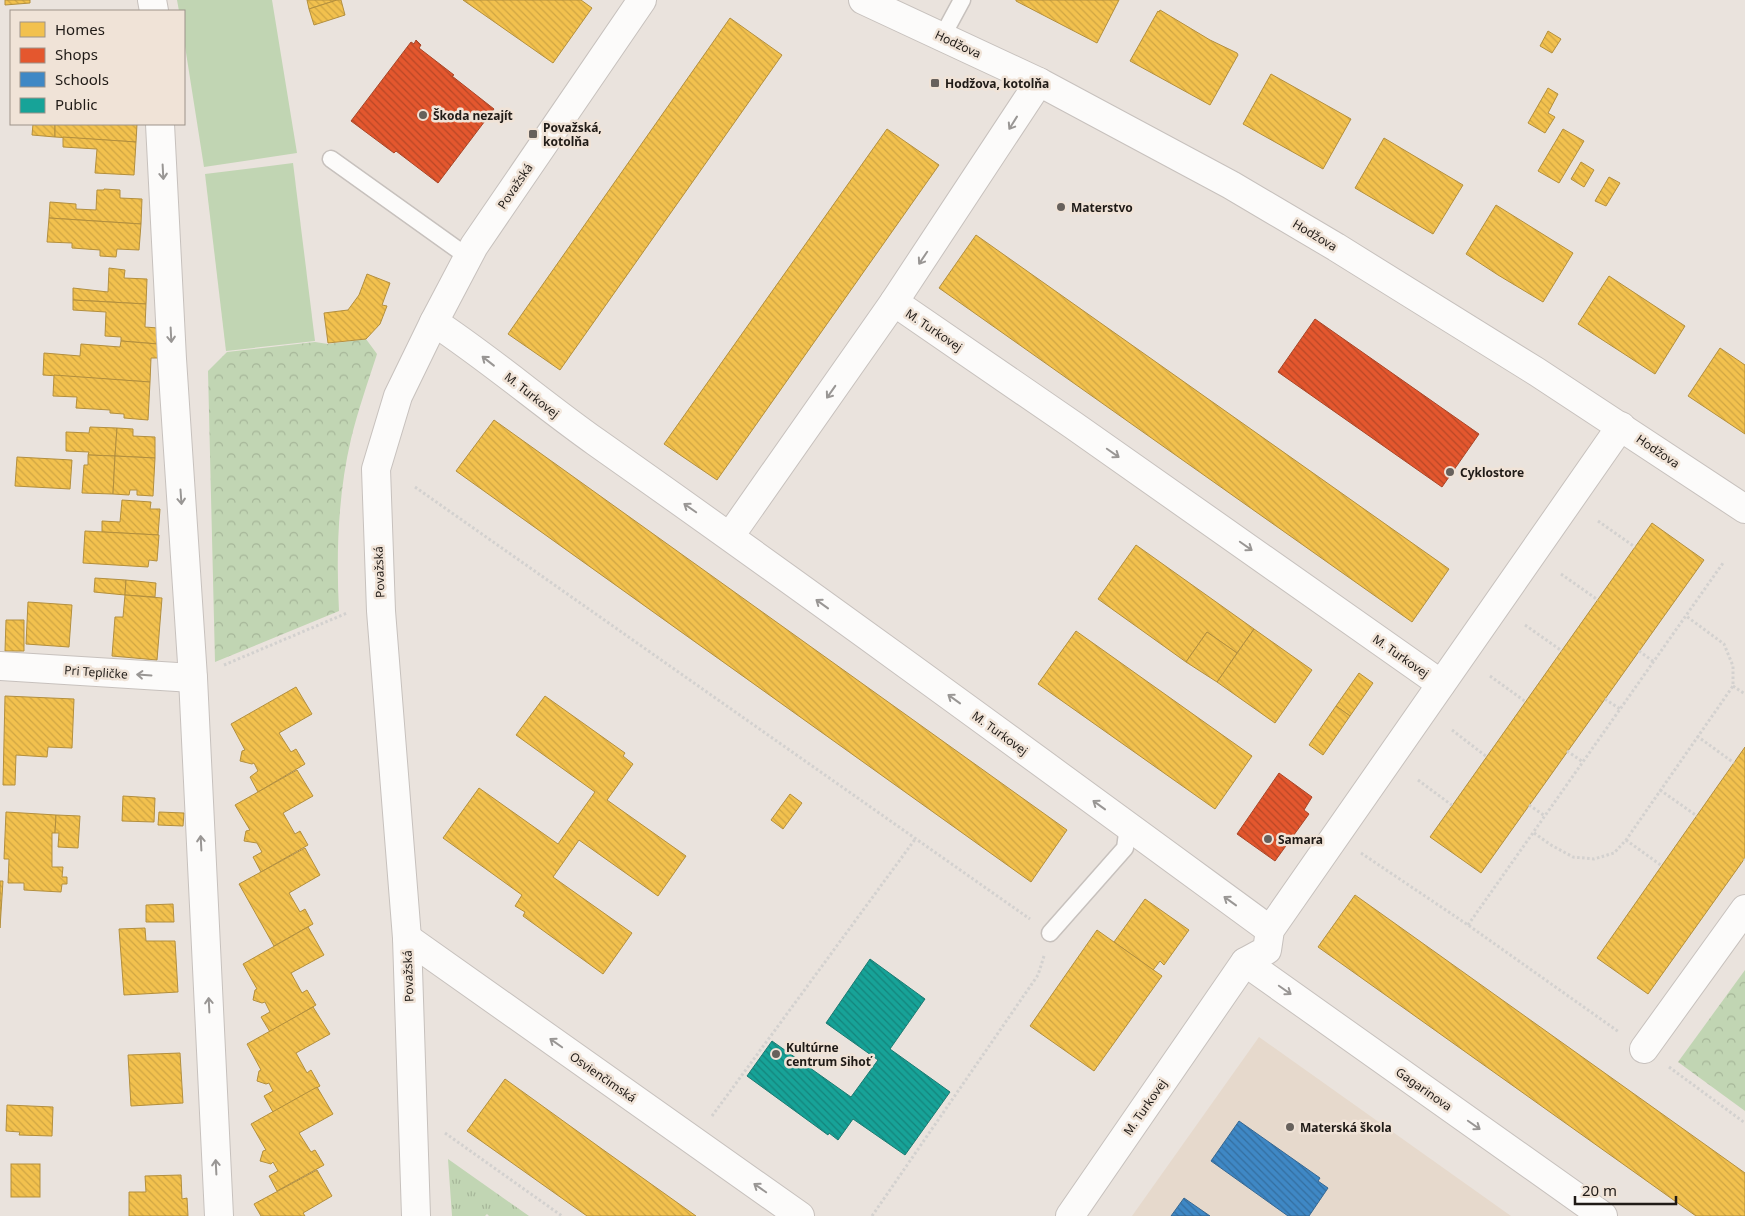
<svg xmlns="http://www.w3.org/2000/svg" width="1745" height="1216" viewBox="0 0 1745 1216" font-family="'Noto Sans',sans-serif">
	<defs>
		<pattern id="grass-tufts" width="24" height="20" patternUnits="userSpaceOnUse" patternTransform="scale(1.25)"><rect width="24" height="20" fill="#c1d5b3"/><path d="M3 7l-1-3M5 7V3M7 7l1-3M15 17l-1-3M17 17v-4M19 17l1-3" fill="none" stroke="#a6b699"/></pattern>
		<pattern id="park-crowns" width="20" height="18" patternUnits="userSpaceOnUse" patternTransform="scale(1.25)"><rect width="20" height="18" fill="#c1d5b3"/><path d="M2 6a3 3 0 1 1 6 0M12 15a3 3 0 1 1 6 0" fill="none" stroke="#a6b699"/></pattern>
		<pattern id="homes-back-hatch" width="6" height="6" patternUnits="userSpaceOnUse" patternTransform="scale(1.25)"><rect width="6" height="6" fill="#f2c14e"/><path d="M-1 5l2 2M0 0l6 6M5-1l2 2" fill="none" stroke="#cfa543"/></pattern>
		<pattern id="shops-back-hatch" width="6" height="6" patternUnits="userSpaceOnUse" patternTransform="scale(1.25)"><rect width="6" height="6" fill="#e4572e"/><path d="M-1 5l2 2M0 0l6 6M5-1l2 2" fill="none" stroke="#b84726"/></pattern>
		<pattern id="schools-back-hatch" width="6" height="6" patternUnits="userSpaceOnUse" patternTransform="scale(1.25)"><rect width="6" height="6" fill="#3f88c5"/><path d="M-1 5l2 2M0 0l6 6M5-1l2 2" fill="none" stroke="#346e9f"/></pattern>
		<pattern id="public-back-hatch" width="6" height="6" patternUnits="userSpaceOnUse" patternTransform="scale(1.25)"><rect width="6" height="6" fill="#17a398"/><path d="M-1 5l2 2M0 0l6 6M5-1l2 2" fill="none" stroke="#14847b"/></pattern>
	</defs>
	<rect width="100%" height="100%" fill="#eae3dd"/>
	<path fill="#e6d9cc" d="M 1259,1037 L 1511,1216 L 1132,1216 Z"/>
	<path fill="url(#grass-tufts)" d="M 448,1159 L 529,1216 L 489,1216 L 487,1214 L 485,1216 L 452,1216 Z"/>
	<g fill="url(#park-crowns)">
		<path d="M 366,339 L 377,354 C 368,382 358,410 351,439 C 338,494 336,554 339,611 L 215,662 L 208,371 L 227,352 L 315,342 L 328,344 Z"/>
		<path d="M 1745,970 L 1745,1111 L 1678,1062 Z"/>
	</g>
	<g fill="#c1d5b3">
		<path d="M 177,0 L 272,0 L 297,153 L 204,167 L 184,40 L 184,11 L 179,11 Z"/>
		<path d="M 293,163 L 315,341 L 226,351 L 205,174 Z"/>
	</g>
	<g fill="url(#homes-back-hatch)" stroke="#b38f3e">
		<path d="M 5,0 L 30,0 L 30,3 L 5,5 Z"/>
		<path d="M 307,0 L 337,0 L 309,9 Z"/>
		<path d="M 337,0 L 341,0 L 345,15 L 314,25 L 309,9 Z"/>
		<path d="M 463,0 L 581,0 L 592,8 L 553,63 Z"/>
		<path d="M 1016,0 L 1119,0 L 1097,43 L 1016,1 Z"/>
		<path d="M 1160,10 L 1210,40 L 1237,53 L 1238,55 L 1210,105 L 1130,61 L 1158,11 L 1159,12 Z"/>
		<path d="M 730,18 L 782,55 L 560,370 L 508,334 Z"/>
		<path d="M 1548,31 L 1561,39 L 1552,53 L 1540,46 Z"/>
		<path d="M 1271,74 L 1351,119 L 1323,169 L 1243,124 Z"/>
		<path d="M 1548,88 L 1558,94 L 1548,113 L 1555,117 L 1545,133 L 1528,123 Z"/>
		<path d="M 33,124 L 55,124 L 55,137 L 32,135 Z"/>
		<path d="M 55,124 L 137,124 L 136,142 L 55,137 Z"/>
		<path d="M 887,129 L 939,165 L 717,480 L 664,444 Z"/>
		<path d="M 1563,129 L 1584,141 L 1559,183 L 1538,171 Z"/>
		<path d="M 63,137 L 136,142 L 134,175 L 95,173 L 97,149 L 63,147 Z"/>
		<path d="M 1384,138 L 1463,185 L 1433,234 L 1355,188 Z"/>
		<path d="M 1581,162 L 1594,170 L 1584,187 L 1571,179 Z"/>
		<path d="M 1609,177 L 1620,183 L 1606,206 L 1595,201 Z"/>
		<path d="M 104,189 L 120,190 L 120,198 L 142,199 L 141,224 L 49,218 L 50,202 L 76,204 L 76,209 L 96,210 L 97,190 L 104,190 Z"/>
		<path d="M 1496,205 L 1573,253 L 1543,302 L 1498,275 L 1466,254 Z"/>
		<path d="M 49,218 L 141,224 L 139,250 L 117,249 L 116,257 L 100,256 L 100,250 L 72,248 L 72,243 L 47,242 Z"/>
		<path d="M 976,235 L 1449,569 L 1412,622 L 939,288 Z"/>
		<path d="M 109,268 L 125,270 L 124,278 L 147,279 L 146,304 L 73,300 L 73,288 L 108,292 Z"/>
		<path d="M 367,274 L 390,283 L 382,305 L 387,306 L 380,324 L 366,339 L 328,343 L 324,313 L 348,310 L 359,295 Z"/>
		<path d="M 1609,276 L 1685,326 L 1655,374 L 1578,324 Z"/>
		<path d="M 73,300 L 146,304 L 145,327 L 158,328 L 158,344 L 121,341 L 121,337 L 105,336 L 106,312 L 73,310 Z"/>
		<path d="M 121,341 L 158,344 L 158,358 L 151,358 L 150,382 L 43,375 L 44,353 L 80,356 L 81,344 L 120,347 Z"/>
		<path d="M 1720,348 L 1745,365 L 1745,434 L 1688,396 Z"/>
		<path d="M 54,375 L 150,382 L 148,420 L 124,418 L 124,414 L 110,413 L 110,410 L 76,408 L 77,397 L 53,396 Z"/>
		<path d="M 494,420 L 1067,830 L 1031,882 L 456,471 Z"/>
		<path d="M 90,427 L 117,428 L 115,456 L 88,455 L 89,452 L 66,451 L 66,432 L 89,433 Z"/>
		<path d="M 117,428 L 133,429 L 133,436 L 155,437 L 155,458 L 115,456 Z"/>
		<path d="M 88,455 L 115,456 L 113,494 L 82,493 L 84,465 L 88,465 Z"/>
		<path d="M 115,456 L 155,458 L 153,496 L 137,495 L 137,490 L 130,490 L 129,495 L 113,494 Z"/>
		<path d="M 17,457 L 72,460 L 70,489 L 15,486 Z"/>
		<path d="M 122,500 L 151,502 L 150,509 L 160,509 L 158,535 L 102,532 L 102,521 L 120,522 Z"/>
		<path d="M 1652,523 L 1704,560 L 1481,873 L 1430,837 Z"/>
		<path d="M 85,531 L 159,535 L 157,561 L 149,560 L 148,567 L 83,563 Z"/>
		<path d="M 1136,545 L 1254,629 L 1237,653 L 1207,632 L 1186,662 L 1098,599 Z"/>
		<path d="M 95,578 L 126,580 L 125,595 L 94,592 Z"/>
		<path d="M 126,580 L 156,583 L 155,597 L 125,595 Z"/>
		<path d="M 125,595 L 162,598 L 157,660 L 112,656 L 115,617 L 123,617 Z"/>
		<path d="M 28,602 L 72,605 L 69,647 L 26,644 Z"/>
		<path d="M 6,620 L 24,620 L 24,651 L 5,651 Z"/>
		<path d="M 1254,629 L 1312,670 L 1275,723 L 1217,682 Z"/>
		<path d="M 1076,631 L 1252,756 L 1215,809 L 1038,684 Z"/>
		<path d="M 1207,632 L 1237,653 L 1217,682 L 1186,662 Z"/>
		<path d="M 1359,673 L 1373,683 L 1350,716 L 1336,706 Z"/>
		<path d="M 296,687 L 312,714 L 279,733 L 291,752 L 296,749 L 305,764 L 258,792 L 250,777 L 258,771 L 254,763 L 252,764 L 240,761 L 242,751 L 245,750 L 231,724 Z"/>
		<path d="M 5,696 L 74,699 L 72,748 L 48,747 L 47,757 L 16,755 L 15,785 L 3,785 Z"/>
		<path d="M 545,696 L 625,753 L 623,756 L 633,764 L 607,800 L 686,856 L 658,896 L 579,840 L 553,877 L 632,933 L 603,974 L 523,916 L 525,912 L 515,906 L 522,895 L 443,838 L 479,788 L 558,844 L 595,792 L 516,735 Z"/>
		<path d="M 1336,706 L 1350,716 L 1323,755 L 1309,745 Z"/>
		<path d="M 1745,747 L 1745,858 L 1648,994 L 1597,958 Z"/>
		<path d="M 297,770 L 313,796 L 283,813 L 295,834 L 300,831 L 308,845 L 261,872 L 253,857 L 262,852 L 257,843 L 244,841 L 246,831 L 250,830 L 235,805 Z"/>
		<path d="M 790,794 L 802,803 L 783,829 L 771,820 Z"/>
		<path d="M 123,796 L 155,798 L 154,822 L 122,821 Z"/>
		<path d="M 6,812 L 56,815 L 55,833 L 52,833 L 52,867 L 63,867 L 62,877 L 67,877 L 67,884 L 62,884 L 61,892 L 24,890 L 24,883 L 8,883 L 9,859 L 4,859 Z"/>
		<path d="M 159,812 L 184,813 L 183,826 L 158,825 Z"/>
		<path d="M 56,815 L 80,816 L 78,848 L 58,847 L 59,833 L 55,833 Z"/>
		<path d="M 305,848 L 320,875 L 289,893 L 300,912 L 305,909 L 313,924 L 274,946 L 239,884 Z"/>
		<path d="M 0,881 L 3,881 L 0,928 Z"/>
		<path d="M 1355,895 L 1745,1173 L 1745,1216 L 1696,1216 L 1318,947 Z"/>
		<path d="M 1145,899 L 1189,930 L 1164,965 L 1160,961 L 1153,970 L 1114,942 Z"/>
		<path d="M 173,904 L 174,922 L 146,922 L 146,905 Z"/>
		<path d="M 308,927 L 324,955 L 291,973 L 302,993 L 307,990 L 316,1005 L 270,1032 L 261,1017 L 270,1012 L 265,1002 L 262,1003 L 253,1000 L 255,990 L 257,989 L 243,964 Z"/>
		<path d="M 145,928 L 146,941 L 175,941 L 178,992 L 124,995 L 119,929 Z"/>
		<path d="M 1097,930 L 1162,976 L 1094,1071 L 1030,1026 Z"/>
		<path d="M 313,1007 L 330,1034 L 296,1053 L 307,1073 L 311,1070 L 320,1086 L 273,1112 L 264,1096 L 273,1091 L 269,1083 L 266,1084 L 257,1081 L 259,1071 L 261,1070 L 247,1044 Z"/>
		<path d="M 180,1053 L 183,1103 L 131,1106 L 128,1055 Z"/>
		<path d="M 505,1079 L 602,1149 L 696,1216 L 587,1216 L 467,1131 Z"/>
		<path d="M 317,1087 L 333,1114 L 299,1133 L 311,1152 L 315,1150 L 324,1165 L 277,1191 L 269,1176 L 278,1171 L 273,1162 L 271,1164 L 260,1161 L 263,1151 L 266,1150 L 251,1124 Z"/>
		<path d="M 7,1105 L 53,1107 L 52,1136 L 19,1135 L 20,1132 L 6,1131 Z"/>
		<rect x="11" y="1164" width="29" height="33"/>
		<path d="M 317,1170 L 332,1196 L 303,1213 L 305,1216 L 261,1216 L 254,1204 Z"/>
		<path d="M 181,1175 L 182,1199 L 187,1198 L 188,1216 L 129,1216 L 129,1192 L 146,1192 L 145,1176 Z"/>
	</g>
	<g fill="url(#shops-back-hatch)" stroke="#a94527">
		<path d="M 416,40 L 421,45 L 419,48 L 454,75 L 452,76 L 494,109 L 438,183 L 396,151 L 394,153 L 351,121 L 411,42 L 414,44 Z"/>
		<path d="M 1315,319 L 1479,434 L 1442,487 L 1278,372 Z"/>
		<path d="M 1279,773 L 1312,797 L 1304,810 L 1309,814 L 1275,861 L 1237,834 Z"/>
	</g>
	<g fill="url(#schools-back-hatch)" stroke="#366791">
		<path d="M 1239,1121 L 1320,1178 L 1318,1181 L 1328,1188 L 1309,1216 L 1288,1216 L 1211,1161 Z"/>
		<path d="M 1184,1198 L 1210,1216 L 1171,1216 Z"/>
	</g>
	<path fill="url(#public-back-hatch)" stroke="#1a7a71" d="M 870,959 L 925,999 L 890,1049 L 950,1092 L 905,1155 L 853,1119 L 838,1140 L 829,1133 L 828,1135 L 747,1076 L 772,1041 L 851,1097 L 878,1060 L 826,1023 Z"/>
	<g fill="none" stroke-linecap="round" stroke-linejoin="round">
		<g stroke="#c7c1bd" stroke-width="19">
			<g id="service">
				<path d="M 942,37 L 962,0"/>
				<path d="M 331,159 L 468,257"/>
				<path d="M 1050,933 L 1125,848 L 1128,826"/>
			</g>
		</g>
		<g stroke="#c7c1bd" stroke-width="30">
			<g id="minor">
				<path d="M 152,0 L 154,11"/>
				<path d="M 863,0 L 1039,82 L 1231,185 L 1336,247 L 1537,372 L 1745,509"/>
				<path d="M 160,124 L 172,359 L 193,678 L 219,1216"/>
				<path d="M 894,302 L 1073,425 L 1441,684"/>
				<path d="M 434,322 C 490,359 541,403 596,442 C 823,602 1046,766 1270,930"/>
				<path d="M 730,536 L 894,302 L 1039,82"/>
				<path d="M 0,666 L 193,678"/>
				<path d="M 407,938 L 800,1216"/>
				<path d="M 1245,962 L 1603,1216"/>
				<path d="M 1644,1049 L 1745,909"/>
				<path d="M 416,1216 L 407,938 L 381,611 L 376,469 L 398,396 L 434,322 L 474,246 L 642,0"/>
				<path d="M 1070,1216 L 1245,962 L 1267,950 L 1270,930 L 1621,426"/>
			</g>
		</g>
		<g stroke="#d3d1cf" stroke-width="3" stroke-dasharray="2.5 2.5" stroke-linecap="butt">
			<path d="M 415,487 L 1030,919"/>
			<path d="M 1598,521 L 1635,547"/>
			<path d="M 1561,574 L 1598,600"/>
			<path d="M 1525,625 L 1562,651"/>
			<path d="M 1639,651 L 1654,662"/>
			<path d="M 224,665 L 347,613"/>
			<path d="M 1490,676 L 1526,702"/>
			<path d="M 1733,686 L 1745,694"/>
			<path d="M 1605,699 L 1620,709"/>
			<path d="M 1452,730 L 1487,757"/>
			<path d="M 1697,736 L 1734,763"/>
			<path d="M 1567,751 L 1583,762"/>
			<path d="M 1418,780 L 1453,806"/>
			<path d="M 1660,790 L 1697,816"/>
			<path d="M 1529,805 L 1545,816"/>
			<path d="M 1534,833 L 1551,845 L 1573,857 L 1594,859 L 1614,853 L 1626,840 L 1733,686 L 1733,666 L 1724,644 L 1686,616"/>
			<path d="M 1626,840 L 1662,866"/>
			<path d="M 1361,853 L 1468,925 L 1619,1032"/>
			<path d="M 1744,859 L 1745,860"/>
			<path d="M 1468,925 L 1723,563"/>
			<path d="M 1669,1067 L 1745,1123"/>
			<path d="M 712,1116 L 916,838"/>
			<path d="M 445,1133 L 562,1216"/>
			<path d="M 872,1216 L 1038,975 L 1044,956"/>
		</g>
		<use href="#service" stroke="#fcfbfa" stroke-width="16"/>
		<use href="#minor" stroke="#fcfbfa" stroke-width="28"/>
	</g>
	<defs><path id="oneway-shaft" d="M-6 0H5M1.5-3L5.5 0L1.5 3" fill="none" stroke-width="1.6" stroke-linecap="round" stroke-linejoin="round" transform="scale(1.25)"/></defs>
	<g stroke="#999694">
		<use href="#oneway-shaft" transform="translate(1013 123) rotate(122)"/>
		<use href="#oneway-shaft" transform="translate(163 172) rotate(87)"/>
		<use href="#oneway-shaft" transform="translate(923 258) rotate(124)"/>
		<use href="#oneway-shaft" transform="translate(171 335) rotate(87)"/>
		<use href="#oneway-shaft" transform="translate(488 361) rotate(-142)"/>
		<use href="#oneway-shaft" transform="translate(831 392) rotate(125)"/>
		<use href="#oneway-shaft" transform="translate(1113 453) rotate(35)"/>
		<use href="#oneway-shaft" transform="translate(181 497) rotate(86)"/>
		<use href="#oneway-shaft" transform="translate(690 508) rotate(-145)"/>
		<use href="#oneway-shaft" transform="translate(1246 546) rotate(35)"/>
		<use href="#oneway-shaft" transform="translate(822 604) rotate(-144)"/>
		<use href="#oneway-shaft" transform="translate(144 675) rotate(-176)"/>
		<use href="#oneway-shaft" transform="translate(954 699) rotate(-144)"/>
		<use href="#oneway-shaft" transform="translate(1099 805) rotate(-144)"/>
		<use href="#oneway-shaft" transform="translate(201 843) rotate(-93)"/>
		<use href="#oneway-shaft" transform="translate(1230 901) rotate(-144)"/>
		<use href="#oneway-shaft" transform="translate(1285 990) rotate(35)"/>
		<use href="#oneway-shaft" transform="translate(209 1005) rotate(-93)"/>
		<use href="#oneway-shaft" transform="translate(556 1043) rotate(-145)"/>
		<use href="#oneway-shaft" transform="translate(1474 1125) rotate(35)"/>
		<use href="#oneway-shaft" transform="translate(216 1167) rotate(-93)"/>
		<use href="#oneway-shaft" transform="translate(760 1188) rotate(-145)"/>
	</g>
	<g fill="#67615c" stroke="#f0e3d7" stroke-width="2">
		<rect x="930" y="78" width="10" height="10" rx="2.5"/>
		<circle cx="423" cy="115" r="5"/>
		<rect x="528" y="129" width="10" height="10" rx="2.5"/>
		<circle cx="1061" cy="207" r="5"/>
		<circle cx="1450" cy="472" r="5"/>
		<circle cx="1268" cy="839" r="5"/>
		<circle cx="776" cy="1054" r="5"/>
		<circle cx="1290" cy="1127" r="5"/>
	</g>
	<g text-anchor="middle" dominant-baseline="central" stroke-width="5" stroke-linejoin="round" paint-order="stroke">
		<g font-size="12" fill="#201b17" stroke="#f0e3d7">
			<text transform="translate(958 44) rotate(25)">Hodžova</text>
			<text transform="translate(515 186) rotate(-56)">Považská</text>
			<text transform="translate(1315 235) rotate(31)">Hodžova</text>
			<text transform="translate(934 330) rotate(34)">M. Turkovej</text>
			<text transform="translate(532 395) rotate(38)">M. Turkovej</text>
			<text transform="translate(1658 451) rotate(34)">Hodžova</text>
			<text transform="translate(379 572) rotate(-92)">Považská</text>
			<text transform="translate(1401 656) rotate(35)">M. Turkovej</text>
			<text transform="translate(96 672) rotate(4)">Pri Tepličke</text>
			<text transform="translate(1000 733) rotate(36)">M. Turkovej</text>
			<text transform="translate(408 976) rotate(-92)">Považská</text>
			<text transform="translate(603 1077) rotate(35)">Osvienčimská</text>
			<text transform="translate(1424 1089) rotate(35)">Gagarinova</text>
			<text transform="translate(1145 1107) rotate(-55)">M. Turkovej</text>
		</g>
		<g font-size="12" font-weight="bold" fill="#201b17" stroke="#f0e3d7" text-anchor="start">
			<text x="945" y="83">Hodžova, kotolňa</text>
			<text x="433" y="115">Škoda nezajít</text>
			<text x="543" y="127">Považská,<tspan x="543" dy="14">kotolňa</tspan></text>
			<text x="1071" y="207">Materstvo</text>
			<text x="1460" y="472">Cyklostore</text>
			<text x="1278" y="839">Samara</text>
			<text x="786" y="1047">Kultúrne<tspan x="786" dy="14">centrum Sihoť</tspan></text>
			<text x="1300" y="1127">Materská škola</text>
		</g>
	</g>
	<rect x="10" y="10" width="175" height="115" fill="#f0e3d7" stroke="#9d938a"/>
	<rect x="20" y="22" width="25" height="15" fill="#f2c14e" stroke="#9d938a"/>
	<text x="55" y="35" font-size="15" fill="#201b17">Homes</text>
	<rect x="20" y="48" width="25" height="15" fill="#e4572e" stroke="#9d938a"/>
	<text x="55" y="60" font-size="15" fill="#201b17">Shops</text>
	<rect x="20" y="72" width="25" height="15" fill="#3f88c5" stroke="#9d938a"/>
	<text x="55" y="85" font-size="15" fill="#201b17">Schools</text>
	<rect x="20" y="98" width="25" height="15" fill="#17a398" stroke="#9d938a"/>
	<text x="55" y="110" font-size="15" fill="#201b17">Public</text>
	<path d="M1575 1196v8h101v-8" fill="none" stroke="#201b17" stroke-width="2.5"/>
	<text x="1582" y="1196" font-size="15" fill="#201b17" stroke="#f0e3d7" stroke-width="4" paint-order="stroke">20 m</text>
</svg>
